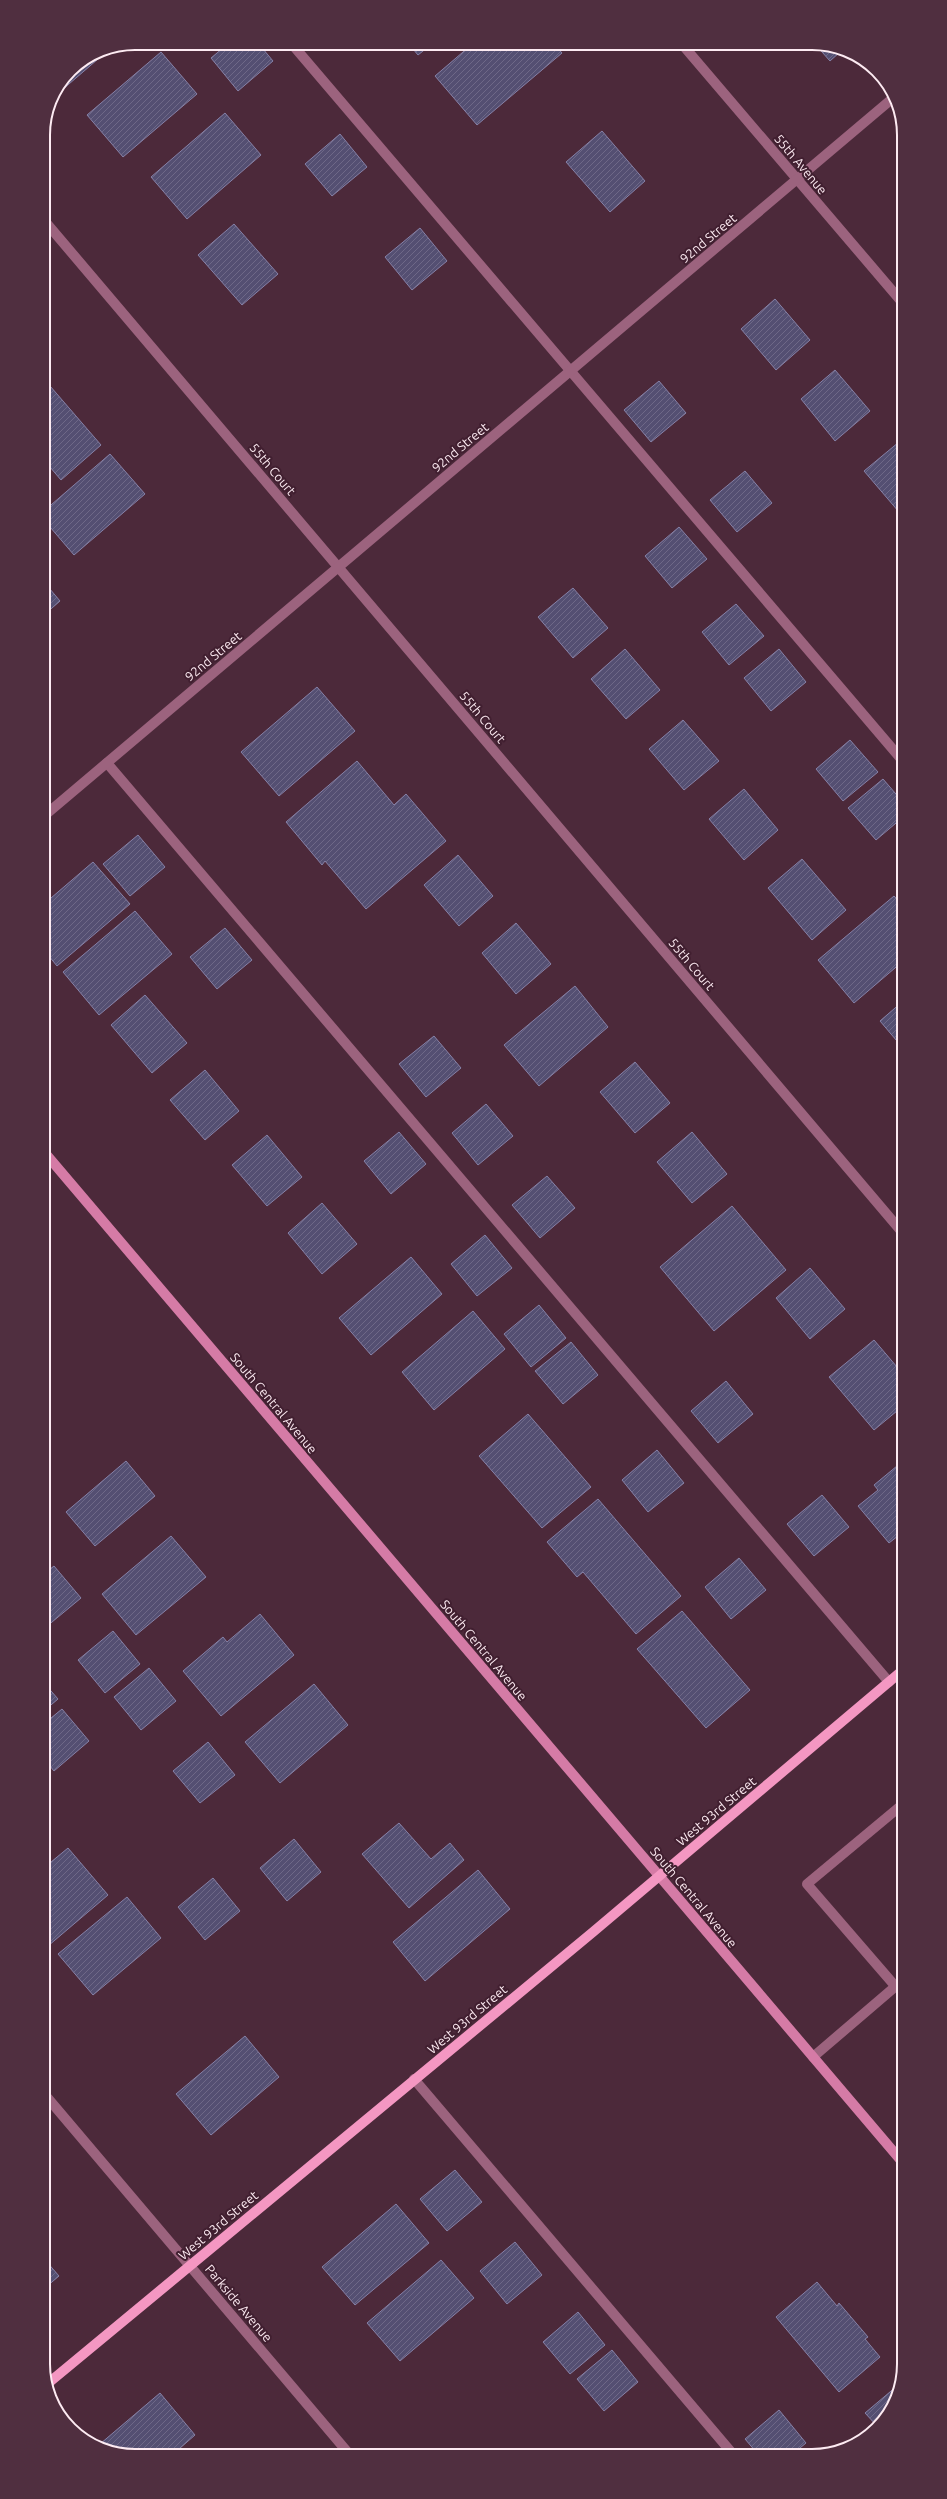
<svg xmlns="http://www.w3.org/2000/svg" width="947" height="2499" viewBox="0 0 947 2499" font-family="Ubuntu,sans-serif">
	<defs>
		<pattern id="building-hatch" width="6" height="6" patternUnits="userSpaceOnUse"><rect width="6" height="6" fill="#544f72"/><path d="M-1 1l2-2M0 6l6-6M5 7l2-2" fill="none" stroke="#6e6887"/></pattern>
	</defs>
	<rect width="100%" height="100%" fill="#4c293a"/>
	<g fill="url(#building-hatch)" stroke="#8681a7">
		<path d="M 229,43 L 258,43 L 273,61 L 238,91 L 211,58 Z"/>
		<path d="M 408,43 L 433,43 L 418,55 Z"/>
		<path d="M 468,43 L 553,43 L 562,53 L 477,125 L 435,76 L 470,46 Z"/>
		<path d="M 814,43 L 819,43 L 840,52 L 830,61 Z"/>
		<path d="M 112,47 L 62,90 L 59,86 L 70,70 L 100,50 Z"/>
		<path d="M 161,52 L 197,94 L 123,157 L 87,115 Z"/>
		<path d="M 225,113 L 261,155 L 187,219 L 151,177 Z"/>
		<path d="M 602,131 L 645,181 L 610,212 L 566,162 Z"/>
		<path d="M 340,134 L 367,167 L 332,196 L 305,164 Z"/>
		<path d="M 234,224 L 278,274 L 242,305 L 198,255 Z"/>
		<path d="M 420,228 L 447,261 L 412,290 L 385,257 Z"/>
		<path d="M 775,299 L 810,340 L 776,370 L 741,329 Z"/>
		<path d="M 835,370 L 870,411 L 835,441 L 801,399 Z"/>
		<path d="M 44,379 L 101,445 L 61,480 L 44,460 Z"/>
		<path d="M 659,381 L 686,413 L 651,442 L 624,410 Z"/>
		<path d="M 899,442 L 901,444 L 901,511 L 899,512 L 864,471 Z"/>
		<path d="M 110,454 L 145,494 L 74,555 L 44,520 L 44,511 Z"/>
		<path d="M 745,471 L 772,503 L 737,532 L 710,500 Z"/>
		<path d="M 679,527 L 707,559 L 672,588 L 645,556 Z"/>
		<path d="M 44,582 L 60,601 L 44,615 Z"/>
		<path d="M 573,588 L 608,628 L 573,658 L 538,617 Z"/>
		<path d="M 736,604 L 764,636 L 729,665 L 702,632 Z"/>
		<path d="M 625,649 L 660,690 L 626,719 L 591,679 Z"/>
		<path d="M 779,649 L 806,682 L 771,711 L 744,678 Z"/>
		<path d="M 317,687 L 355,731 L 279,796 L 241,752 Z"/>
		<path d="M 683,720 L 719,761 L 684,790 L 649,749 Z"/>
		<path d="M 850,740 L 878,772 L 843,801 L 816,769 Z"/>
		<path d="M 357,761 L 394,805 L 406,794 L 446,841 L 366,909 L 325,861 L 322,865 L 286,822 Z"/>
		<path d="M 883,779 L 902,801 L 902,818 L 876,840 L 848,808 Z"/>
		<path d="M 744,789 L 778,830 L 744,860 L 709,819 Z"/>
		<path d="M 138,835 L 165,867 L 130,896 L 103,864 Z"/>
		<path d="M 458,855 L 493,896 L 459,926 L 424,885 Z"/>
		<path d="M 802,859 L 846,910 L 812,940 L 768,888 Z"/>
		<path d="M 93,862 L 130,904 L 57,966 L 44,950 L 44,904 Z"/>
		<path d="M 894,896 L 902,905 L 902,962 L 854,1003 L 818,960 Z"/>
		<path d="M 135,911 L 172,954 L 99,1015 L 63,972 Z"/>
		<path d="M 516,923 L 551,964 L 516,994 L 482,953 Z"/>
		<path d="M 225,928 L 252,960 L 217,989 L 190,957 Z"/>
		<path d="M 575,986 L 608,1027 L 539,1086 L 504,1045 Z"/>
		<path d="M 145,995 L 187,1043 L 152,1073 L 111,1025 Z"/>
		<path d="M 902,1002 L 902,1047 L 880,1021 Z"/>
		<path d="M 434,1036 L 461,1068 L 426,1097 L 399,1064 Z"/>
		<path d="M 635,1062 L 670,1103 L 635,1133 L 600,1092 Z"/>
		<path d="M 205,1070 L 239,1111 L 205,1140 L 170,1100 Z"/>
		<path d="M 486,1104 L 513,1136 L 478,1165 L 452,1133 Z"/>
		<path d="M 399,1132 L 426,1164 L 391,1194 L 364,1161 Z"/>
		<path d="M 692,1132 L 727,1174 L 692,1203 L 657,1162 Z"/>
		<path d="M 267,1135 L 302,1177 L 267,1206 L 232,1165 Z"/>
		<path d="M 547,1176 L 575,1208 L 540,1238 L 512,1205 Z"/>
		<path d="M 322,1203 L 357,1244 L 322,1274 L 288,1233 Z"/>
		<path d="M 732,1206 L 786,1270 L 714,1331 L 660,1267 Z"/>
		<path d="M 485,1235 L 512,1268 L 477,1296 L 451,1264 Z"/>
		<path d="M 411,1257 L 442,1294 L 371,1355 L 339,1318 Z"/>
		<path d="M 810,1268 L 845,1309 L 810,1339 L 776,1298 Z"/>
		<path d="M 539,1305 L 566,1338 L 531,1367 L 504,1334 Z"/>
		<path d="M 473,1311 L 505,1349 L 434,1410 L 402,1372 Z"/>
		<path d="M 874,1340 L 903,1374 L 903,1406 L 874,1430 L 829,1377 Z"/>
		<path d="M 571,1342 L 598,1375 L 563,1404 L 535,1371 Z"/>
		<path d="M 726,1381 L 753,1414 L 718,1443 L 691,1411 Z"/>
		<path d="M 528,1414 L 591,1487 L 542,1528 L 479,1456 Z"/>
		<path d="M 657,1450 L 684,1483 L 648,1512 L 622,1480 Z"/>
		<path d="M 126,1461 L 155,1496 L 95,1546 L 66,1512 Z"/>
		<path d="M 903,1461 L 903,1532 L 889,1543 L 858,1506 L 878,1490 L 874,1485 Z"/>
		<path d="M 822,1495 L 849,1527 L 814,1556 L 787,1524 Z"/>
		<path d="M 598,1499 L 681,1596 L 636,1634 L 583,1572 L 577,1577 L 547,1542 Z"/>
		<path d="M 171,1536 L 206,1577 L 136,1635 L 102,1594 Z"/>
		<path d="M 739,1558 L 766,1590 L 731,1619 L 705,1587 Z"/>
		<path d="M 54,1566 L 81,1598 L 46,1627 L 45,1573 Z"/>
		<path d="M 682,1611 L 750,1690 L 706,1728 L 637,1649 Z"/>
		<path d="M 260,1614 L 294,1655 L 221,1716 L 183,1671 L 223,1637 L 227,1642 Z"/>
		<path d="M 113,1631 L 140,1664 L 105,1693 L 78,1660 Z"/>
		<path d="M 149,1668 L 176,1701 L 141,1730 L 114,1697 Z"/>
		<path d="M 45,1684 L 58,1699 L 45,1710 Z"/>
		<path d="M 314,1684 L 348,1725 L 280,1783 L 245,1742 Z"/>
		<path d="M 62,1709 L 89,1741 L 54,1771 L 45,1760 L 45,1723 Z"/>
		<path d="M 208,1742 L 235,1775 L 200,1803 L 173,1771 Z"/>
		<path d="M 45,1819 L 50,1824 L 45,1828 Z"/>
		<path d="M 399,1823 L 431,1859 L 450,1843 L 464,1860 L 409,1908 L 362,1854 Z"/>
		<path d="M 294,1839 L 321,1872 L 287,1901 L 260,1868 Z"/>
		<path d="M 68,1848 L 108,1895 L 48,1946 L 46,1942 L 45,1867 Z"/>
		<path d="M 478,1870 L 510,1909 L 425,1981 L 393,1942 Z"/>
		<path d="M 213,1878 L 240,1911 L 205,1940 L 178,1907 Z"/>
		<path d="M 127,1897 L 161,1938 L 93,1995 L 58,1954 Z"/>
		<path d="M 245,2036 L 279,2077 L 211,2135 L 176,2094 Z"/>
		<path d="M 455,2170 L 482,2202 L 447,2231 L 420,2199 Z"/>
		<path d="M 396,2204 L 429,2243 L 355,2305 L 322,2267 Z"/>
		<path d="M 515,2242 L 542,2275 L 507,2304 L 480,2271 Z"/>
		<path d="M 441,2260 L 474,2298 L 400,2361 L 367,2323 Z"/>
		<path d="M 46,2261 L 59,2276 L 46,2287 Z"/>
		<path d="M 817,2282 L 837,2306 L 839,2303 L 868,2337 L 865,2339 L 880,2357 L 839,2392 L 776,2317 Z"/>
		<path d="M 578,2312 L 605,2345 L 570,2374 L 543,2342 Z"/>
		<path d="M 612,2350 L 638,2382 L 604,2411 L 577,2379 Z"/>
		<path d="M 897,2386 L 885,2420 L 877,2426 L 865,2413 Z"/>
		<path d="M 160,2393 L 195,2435 L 171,2456 L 128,2456 L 100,2444 Z"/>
		<path d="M 779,2410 L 806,2443 L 794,2453 L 757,2453 L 745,2439 Z"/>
	</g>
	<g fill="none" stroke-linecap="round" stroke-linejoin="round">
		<g stroke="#9c637e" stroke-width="10">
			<path d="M 291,43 L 902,760"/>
			<path d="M 107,763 L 889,1682"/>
			<path d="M 896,1987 L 807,1884 L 903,1804"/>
			<path d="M 813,2057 L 903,1980"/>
			<path d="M 414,2079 L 732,2453"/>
		</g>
		<g stroke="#9c637e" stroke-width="10">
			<path d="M 681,43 L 901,301"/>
			<path d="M 43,219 L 902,1232"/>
			<path d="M 44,816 L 893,98"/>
			<path d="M 46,2096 L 350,2455"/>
		</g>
		<path stroke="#d57ba6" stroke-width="10" d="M 45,1153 L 904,2164"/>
		<path stroke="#f497c2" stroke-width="10" d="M 46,2385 L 593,1932 L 903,1670"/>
	</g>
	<g text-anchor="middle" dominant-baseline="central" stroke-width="4" stroke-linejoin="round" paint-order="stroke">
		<g font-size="13" fill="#fdebf2" stroke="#411f30">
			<text transform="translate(801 164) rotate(50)">55th Avenue</text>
			<text transform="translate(708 238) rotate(-40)">92nd Street</text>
			<text transform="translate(460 447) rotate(-40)">92nd Street</text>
			<text transform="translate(273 469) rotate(50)">55th Court</text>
			<text transform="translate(213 656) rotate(-40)">92nd Street</text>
			<text transform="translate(483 717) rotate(50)">55th Court</text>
			<text transform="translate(692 964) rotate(50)">55th Court</text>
			<text transform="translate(274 1403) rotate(50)">South Central Avenue</text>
			<text transform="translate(484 1650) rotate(50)">South Central Avenue</text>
			<text transform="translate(716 1811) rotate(-40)">West 93rd Street</text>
			<text transform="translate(694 1897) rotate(50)">South Central Avenue</text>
			<text transform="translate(467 2019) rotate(-40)">West 93rd Street</text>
			<text transform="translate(218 2225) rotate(-40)">West 93rd Street</text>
			<text transform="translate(239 2303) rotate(50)">Parkside Avenue</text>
		</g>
	</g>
	<path d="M0 0H947V2499H0ZM135 50H812A85 85 0 0 1 897 135V2364A85 85 0 0 1 812 2449H135A85 85 0 0 1 50 2364V135A85 85 0 0 1 135 50Z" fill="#502f40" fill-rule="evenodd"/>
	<path fill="none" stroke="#fdebf2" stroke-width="2" d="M135 50H812A85 85 0 0 1 897 135V2364A85 85 0 0 1 812 2449H135A85 85 0 0 1 50 2364V135A85 85 0 0 1 135 50Z"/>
</svg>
